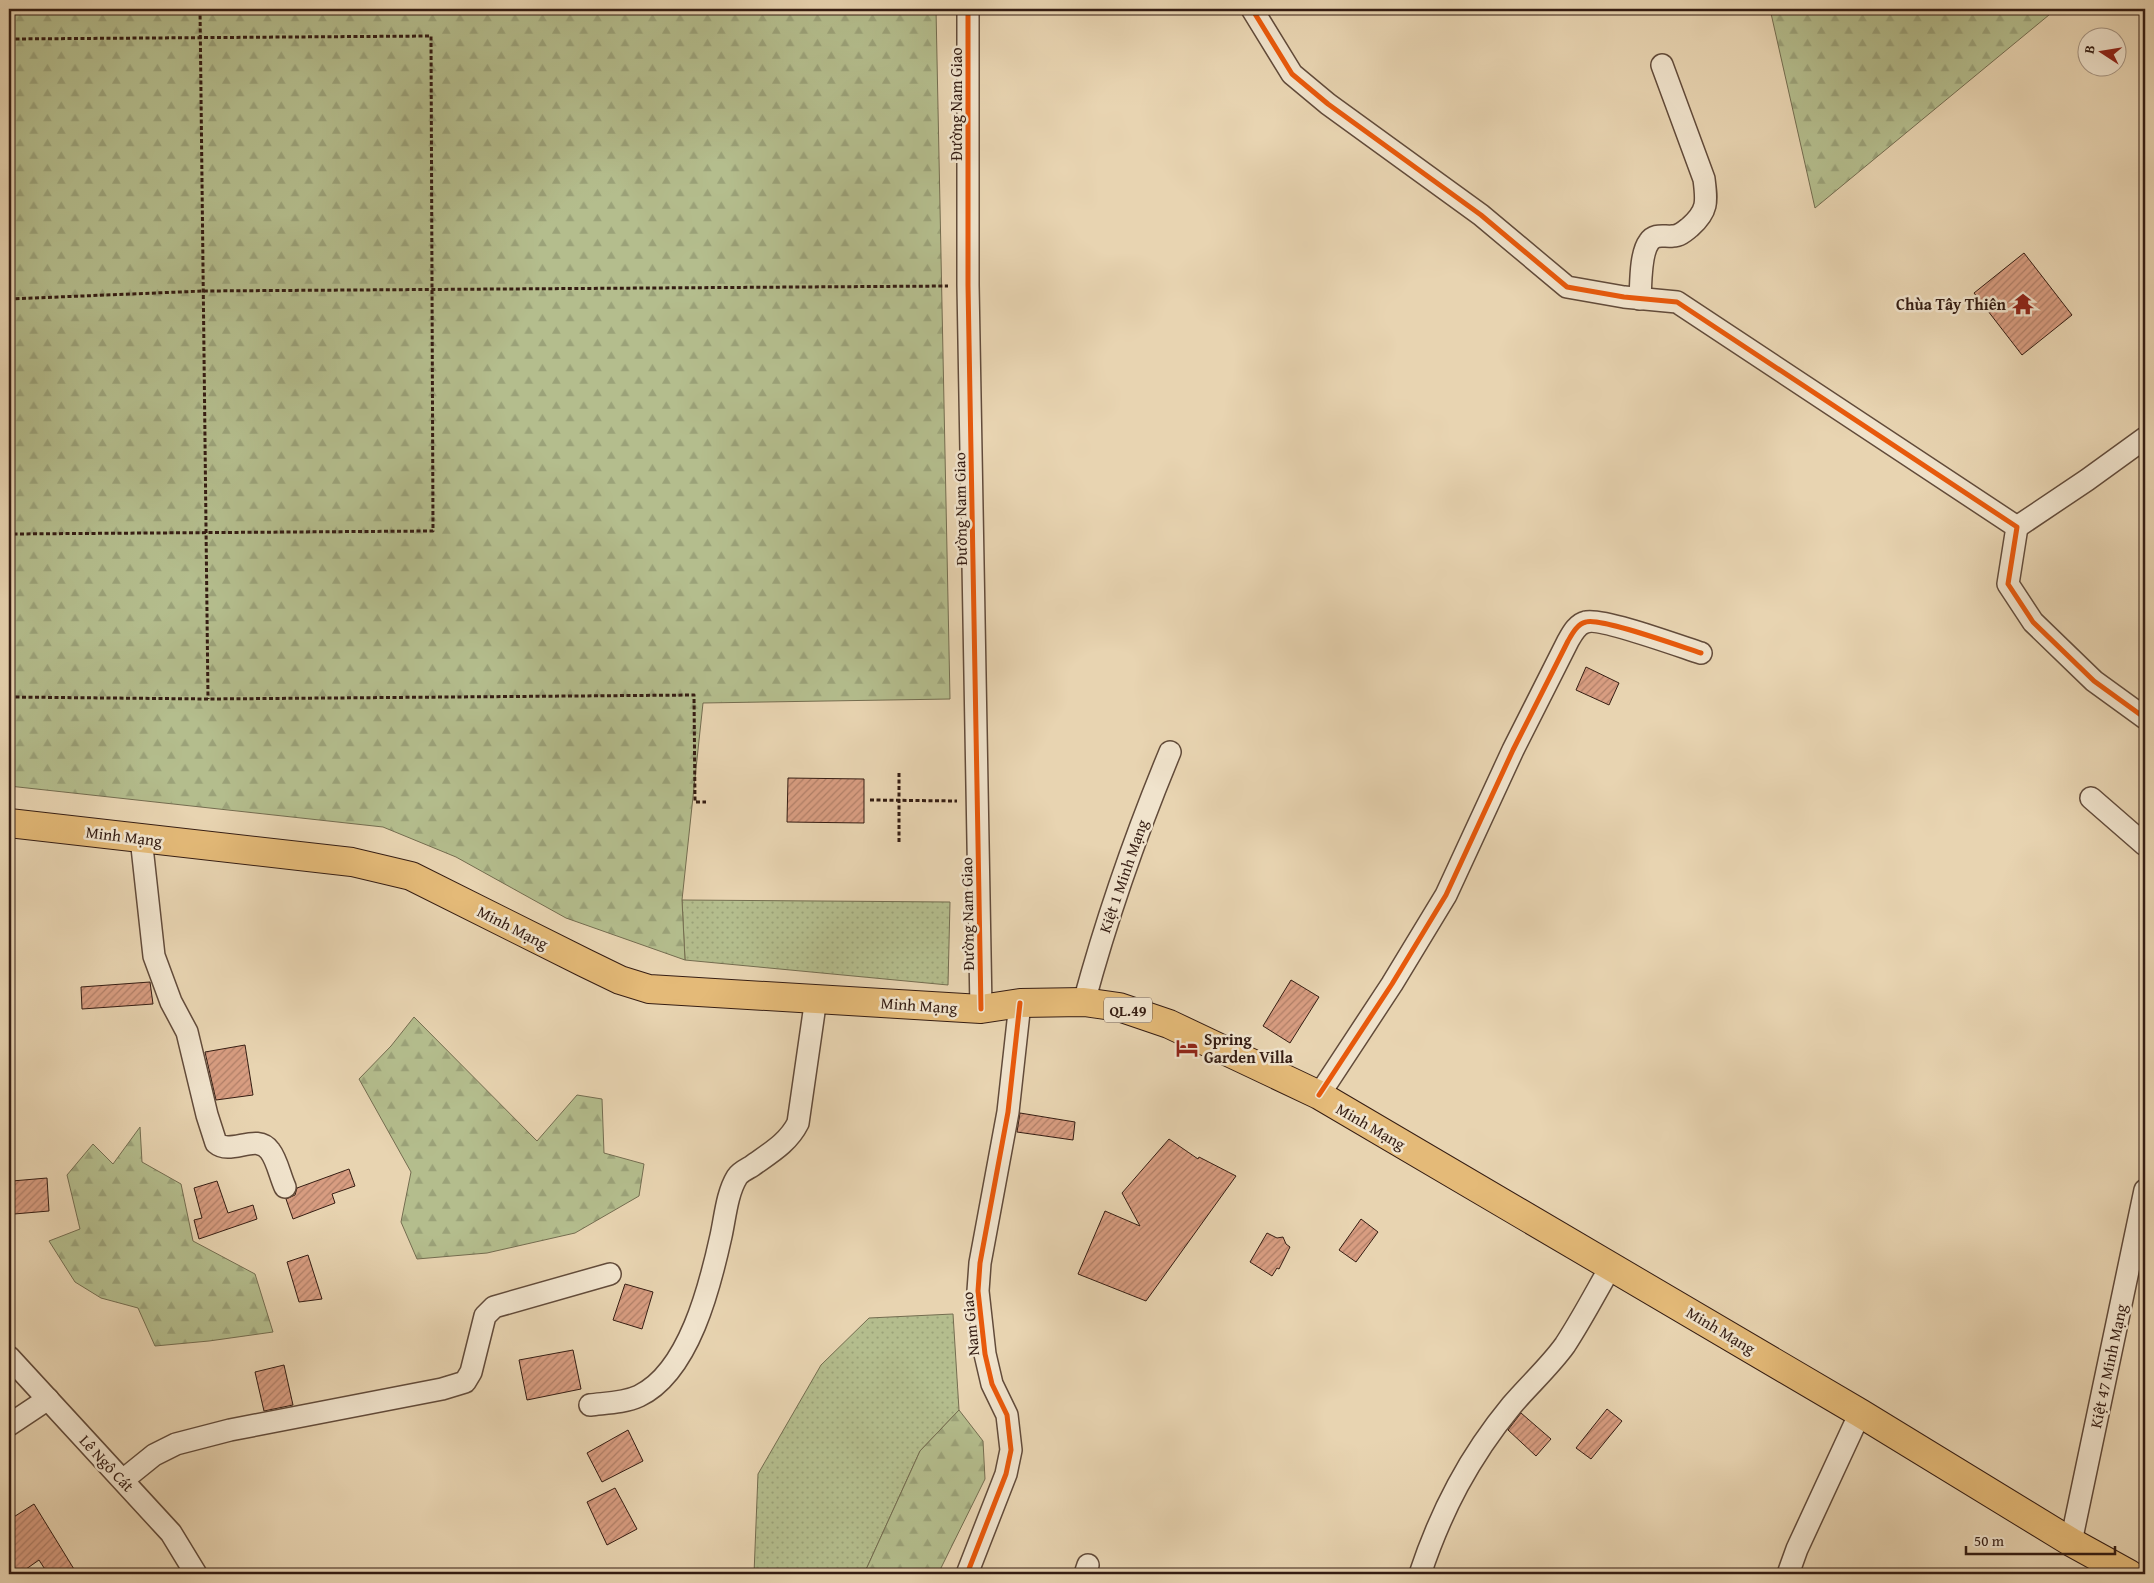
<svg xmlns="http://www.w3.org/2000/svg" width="2154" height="1583" viewBox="0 0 2154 1583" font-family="'Gentium Book Plus',serif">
	<defs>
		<pattern id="grass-dots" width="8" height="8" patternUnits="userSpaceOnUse" patternTransform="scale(1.25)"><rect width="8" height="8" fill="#b4bd8d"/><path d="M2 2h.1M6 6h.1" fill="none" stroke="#9ba279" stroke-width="1.8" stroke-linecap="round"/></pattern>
		<pattern id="forest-firs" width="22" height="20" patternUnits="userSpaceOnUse" patternTransform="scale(1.25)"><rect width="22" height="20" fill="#b4bd8d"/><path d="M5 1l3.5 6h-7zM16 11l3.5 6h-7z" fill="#9ba279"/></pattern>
		<pattern id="building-hatch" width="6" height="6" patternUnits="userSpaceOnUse" patternTransform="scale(1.25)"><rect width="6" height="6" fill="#d89d81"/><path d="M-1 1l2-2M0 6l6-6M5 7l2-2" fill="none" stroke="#b07f68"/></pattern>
	</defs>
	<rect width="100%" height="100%" fill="#e8d4b1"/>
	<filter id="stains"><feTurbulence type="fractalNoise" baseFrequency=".004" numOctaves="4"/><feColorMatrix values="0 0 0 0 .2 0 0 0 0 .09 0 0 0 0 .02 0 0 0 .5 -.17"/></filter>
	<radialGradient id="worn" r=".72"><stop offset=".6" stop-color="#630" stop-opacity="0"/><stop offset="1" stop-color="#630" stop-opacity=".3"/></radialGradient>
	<g fill="url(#grass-dots)" stroke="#746d50">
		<path d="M 682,900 L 950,902 L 948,985 L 685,960 Z"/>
		<path d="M 953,1314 L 959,1410 L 920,1451 L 864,1574 L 754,1574 L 758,1474 L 821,1365 L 869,1318 Z"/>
	</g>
	<g fill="url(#forest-firs)" stroke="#746d50">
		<path d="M 9,9 L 936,9 L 950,699 L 703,703 L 682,900 L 685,960 L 566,918 L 456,857 L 383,827 L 9,786 Z"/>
		<path d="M 1770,9 L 2055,9 L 2055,10 L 1815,208 Z"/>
		<path d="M 414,1017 L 537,1141 L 577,1095 L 602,1099 L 604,1153 L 644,1164 L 639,1196 L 575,1233 L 487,1253 L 417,1259 L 401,1222 L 411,1172 L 359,1079 L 391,1046 Z"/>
		<path d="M 140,1127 L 142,1162 L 181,1184 L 193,1241 L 255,1274 L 273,1332 L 209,1341 L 155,1346 L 138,1308 L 101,1298 L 75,1282 L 49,1241 L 80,1229 L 67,1175 L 93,1144 L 113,1164 Z"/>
		<path d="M 959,1410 L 983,1441 L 985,1479 L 938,1574 L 864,1574 L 920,1451 Z"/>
	</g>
	<g fill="url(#building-hatch)" stroke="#351d13">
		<path d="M 2024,253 L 2072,315 L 2022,355 L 1974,293 Z"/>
		<path d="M 1586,667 L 1619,683 L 1609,705 L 1576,690 Z"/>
		<path d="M 788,778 L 864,779 L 864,823 L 787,822 Z"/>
		<path d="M 1291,980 L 1319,997 L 1290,1043 L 1263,1026 Z"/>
		<path d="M 150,982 L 153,1004 L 82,1009 L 81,987 Z"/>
		<path d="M 245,1045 L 253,1095 L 216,1100 L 205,1052 Z"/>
		<path d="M 1020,1113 L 1075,1122 L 1073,1140 L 1017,1132 Z"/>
		<path d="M 1169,1139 L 1198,1159 L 1199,1157 L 1236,1176 L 1146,1301 L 1078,1274 L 1105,1211 L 1140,1226 L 1122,1193 Z"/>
		<path d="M 349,1169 L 355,1186 L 332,1194 L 335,1203 L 293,1219 L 286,1199 L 295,1195 L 297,1188 Z"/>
		<path d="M 47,1178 L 49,1211 L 14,1214 L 12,1181 Z"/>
		<path d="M 217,1181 L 228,1213 L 253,1205 L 257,1219 L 199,1239 L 194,1220 L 202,1218 L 194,1188 Z"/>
		<path d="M 1361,1219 L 1378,1232 L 1356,1262 L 1339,1250 Z"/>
		<path d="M 1267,1233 L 1277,1238 L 1283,1237 L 1286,1244 L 1290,1247 L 1279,1269 L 1277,1268 L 1272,1276 L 1250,1262 Z"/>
		<path d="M 308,1255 L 322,1299 L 299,1302 L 287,1262 Z"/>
		<path d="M 625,1284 L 653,1292 L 642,1329 L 613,1320 Z"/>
		<path d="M 573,1350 L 581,1389 L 527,1400 L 519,1360 Z"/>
		<path d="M 284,1365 L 293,1405 L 264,1411 L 255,1372 Z"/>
		<path d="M 1607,1409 L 1622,1421 L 1591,1459 L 1576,1448 Z"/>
		<path d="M 1521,1413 L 1551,1439 L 1536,1456 L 1508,1430 Z"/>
		<path d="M 628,1430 L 643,1461 L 602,1482 L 587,1453 Z"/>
		<path d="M 615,1488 L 637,1529 L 607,1545 L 587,1502 Z"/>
		<path d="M 34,1504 L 77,1574 L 48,1574 L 39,1560 L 19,1574 L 9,1574 L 9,1520 Z"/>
	</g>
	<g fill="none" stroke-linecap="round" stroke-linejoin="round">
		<g stroke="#624b3a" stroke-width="24">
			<g id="minor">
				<path d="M 968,9 L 968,285 L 981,1009"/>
				<path d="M 1252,9 L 1292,74 L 1328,104 L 1481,215 L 1567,287 L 1624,297 L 1677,302 L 2017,527 L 2008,584 L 2033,622 L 2094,681 L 2145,718"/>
				<path d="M 1640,299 C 1641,284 1640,254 1649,242 C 1655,233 1664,237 1673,236 C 1680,236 1685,231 1690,227 C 1708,211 1707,202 1704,179 L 1662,65"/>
				<path d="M 2017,527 L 2087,480 L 2145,438"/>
				<path d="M 2091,798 L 2145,845"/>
				<path d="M 141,838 L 154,956 L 171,1002 L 187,1032 L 207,1115 L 216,1143 C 231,1156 257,1132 270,1151 C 277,1160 280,1176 285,1187"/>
				<path d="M 1084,1002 C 1107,917 1136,834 1170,752"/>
				<path d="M 1319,1095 L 1392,984 L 1446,895 L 1513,750 L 1568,641 C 1572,634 1577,624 1586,622 C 1600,617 1682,647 1701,653"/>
				<path d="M 9,1357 L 171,1533 L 196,1574"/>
				<path d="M 590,1405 C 606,1403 624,1403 639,1396 C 689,1372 710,1286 721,1236 C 725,1218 727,1193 737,1177 C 740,1172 747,1169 752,1166 C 770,1153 788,1143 798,1123 L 816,998"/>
				<path d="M 9,1425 L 48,1399"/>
				<path d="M 123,1480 L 154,1455 L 176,1444 L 230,1430 L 442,1389 L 465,1382 L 471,1372 L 485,1316 L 494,1307 L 610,1274"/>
				<path d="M 2071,1542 L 2145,1190"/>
				<path d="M 967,1574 L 1006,1474 L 1011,1450 L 1007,1415 L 992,1384 L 985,1354 L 978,1291 L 980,1263 L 1008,1112 L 1020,1003"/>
				<path d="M 1085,1574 L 1088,1565"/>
				<path d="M 1420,1574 C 1441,1511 1469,1457 1512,1405 C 1529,1385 1550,1366 1565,1345 C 1582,1319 1596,1292 1611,1266"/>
				<path d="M 1788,1574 L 1797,1549 L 1860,1413"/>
			</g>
		</g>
		<g stroke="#351d13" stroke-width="30">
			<path id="highway" d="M 9,823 L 352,862 L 411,876 L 585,963 L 620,980 L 649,989 L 981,1009 L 1020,1003 L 1084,1002 L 1119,1007 L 1169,1024 L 1319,1095 L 1860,1413 L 2071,1542 L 2129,1574"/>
		</g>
		<g stroke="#351d13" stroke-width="3" stroke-dasharray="4 2.5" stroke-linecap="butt">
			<path d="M 200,9 L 208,699"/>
			<path d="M 9,39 L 431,36 L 433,531 L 9,534"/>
			<path d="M 9,299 L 204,291 L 948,286"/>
			<path d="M 9,697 L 208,699 L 694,695 L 695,802 L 706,802"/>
			<path d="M 899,773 L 899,842"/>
			<path d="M 870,800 L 957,801"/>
		</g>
		<use href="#minor" stroke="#f0e3cc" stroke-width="21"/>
		<use href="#highway" stroke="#e4ba78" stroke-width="28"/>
		<g stroke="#f0e3cc" stroke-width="8">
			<g id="cycleway">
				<path d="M 968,9 L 968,285 L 981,1009"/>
				<path d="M 1252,9 L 1292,74 L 1328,104 L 1481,215 L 1567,287 L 1624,297 L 1677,302 L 2017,527 L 2008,584 L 2033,622 L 2094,681 L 2145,718"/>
				<path d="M 1319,1095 L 1392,984 L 1446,895 L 1513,750 L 1568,641 C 1572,634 1577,624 1586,622 C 1600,617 1682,647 1701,653"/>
				<path d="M 967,1574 L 1006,1474 L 1011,1450 L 1007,1415 L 992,1384 L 985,1354 L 978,1291 L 980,1263 L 1008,1112 L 1020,1003"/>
			</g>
		</g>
		<use href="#cycleway" stroke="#e8590c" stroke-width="5"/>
	</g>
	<defs>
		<g id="temple-bare" transform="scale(1.725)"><path d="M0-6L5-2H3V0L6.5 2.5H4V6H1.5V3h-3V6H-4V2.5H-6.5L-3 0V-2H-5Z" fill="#8f2418" stroke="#f0e3cc" stroke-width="2.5" paint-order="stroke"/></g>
		<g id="hotel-bare" transform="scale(1.725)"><path d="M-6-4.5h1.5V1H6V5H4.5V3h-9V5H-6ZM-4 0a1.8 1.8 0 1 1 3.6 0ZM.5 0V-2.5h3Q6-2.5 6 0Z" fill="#8f2418" stroke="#f0e3cc" stroke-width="2.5" paint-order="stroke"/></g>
	</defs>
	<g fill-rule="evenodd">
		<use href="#temple-bare" x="2023" y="304"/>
		<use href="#hotel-bare" x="1187" y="1048"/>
	</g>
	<g text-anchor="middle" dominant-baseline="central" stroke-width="5" stroke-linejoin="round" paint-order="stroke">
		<rect fill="#f0e3cc" stroke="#6d584a" stroke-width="1" x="1104" y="997.5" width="48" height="25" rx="4"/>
		<g font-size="15" font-weight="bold" fill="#351d13">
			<text x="1128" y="1010">QL.49</text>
		</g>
		<g font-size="16" fill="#351d13" stroke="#f0e3cc">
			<text transform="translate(956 104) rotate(-90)">Đường Nam Giao</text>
			<text transform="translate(960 509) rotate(-91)">Đường Nam Giao</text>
			<text transform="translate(124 836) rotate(7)">Minh Mạng</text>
			<text transform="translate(1123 876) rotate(-71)">Kiệt 1 Minh Mạng</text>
			<text transform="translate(967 914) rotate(-91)">Đường Nam Giao</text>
			<text transform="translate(513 927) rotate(27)">Minh Mạng</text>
			<text transform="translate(919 1005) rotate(4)">Minh Mạng</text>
			<text transform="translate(1371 1126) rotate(30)">Minh Mạng</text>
			<text transform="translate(970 1324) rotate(-96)">Nam Giao</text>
			<text transform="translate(1721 1330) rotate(31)">Minh Mạng</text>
			<text transform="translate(2108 1366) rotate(-78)">Kiệt 47 Minh Mạng</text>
			<text transform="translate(107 1463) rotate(47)">Lê Ngô Cát</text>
		</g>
		<g font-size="16" font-weight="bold" fill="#351d13" stroke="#f0e3cc" text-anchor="end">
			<text x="2006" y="304">Chùa Tây Thiên</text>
			<text x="1204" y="1039" text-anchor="start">Spring<tspan x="1204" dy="18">Garden Villa</tspan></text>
		</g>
	</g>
	<rect width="2154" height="1583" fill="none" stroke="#e8d4b1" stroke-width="30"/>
	<rect x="10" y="10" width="2134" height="1563" fill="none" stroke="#351d13" stroke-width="2.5"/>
	<rect x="15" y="15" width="2124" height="1553" fill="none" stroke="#351d13"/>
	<g transform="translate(2102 52) rotate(282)"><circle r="24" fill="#f0e3cc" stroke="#a59482"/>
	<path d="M0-4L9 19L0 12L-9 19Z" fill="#8f2418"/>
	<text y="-8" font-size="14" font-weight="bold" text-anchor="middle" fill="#351d13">B</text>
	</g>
	<path d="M1966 1546v8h149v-8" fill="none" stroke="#351d13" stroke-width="2.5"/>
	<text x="1974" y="1546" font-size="15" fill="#351d13" stroke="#f0e3cc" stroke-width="4" paint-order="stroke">50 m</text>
	<rect width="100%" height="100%" filter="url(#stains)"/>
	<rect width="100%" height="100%" fill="url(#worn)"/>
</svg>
